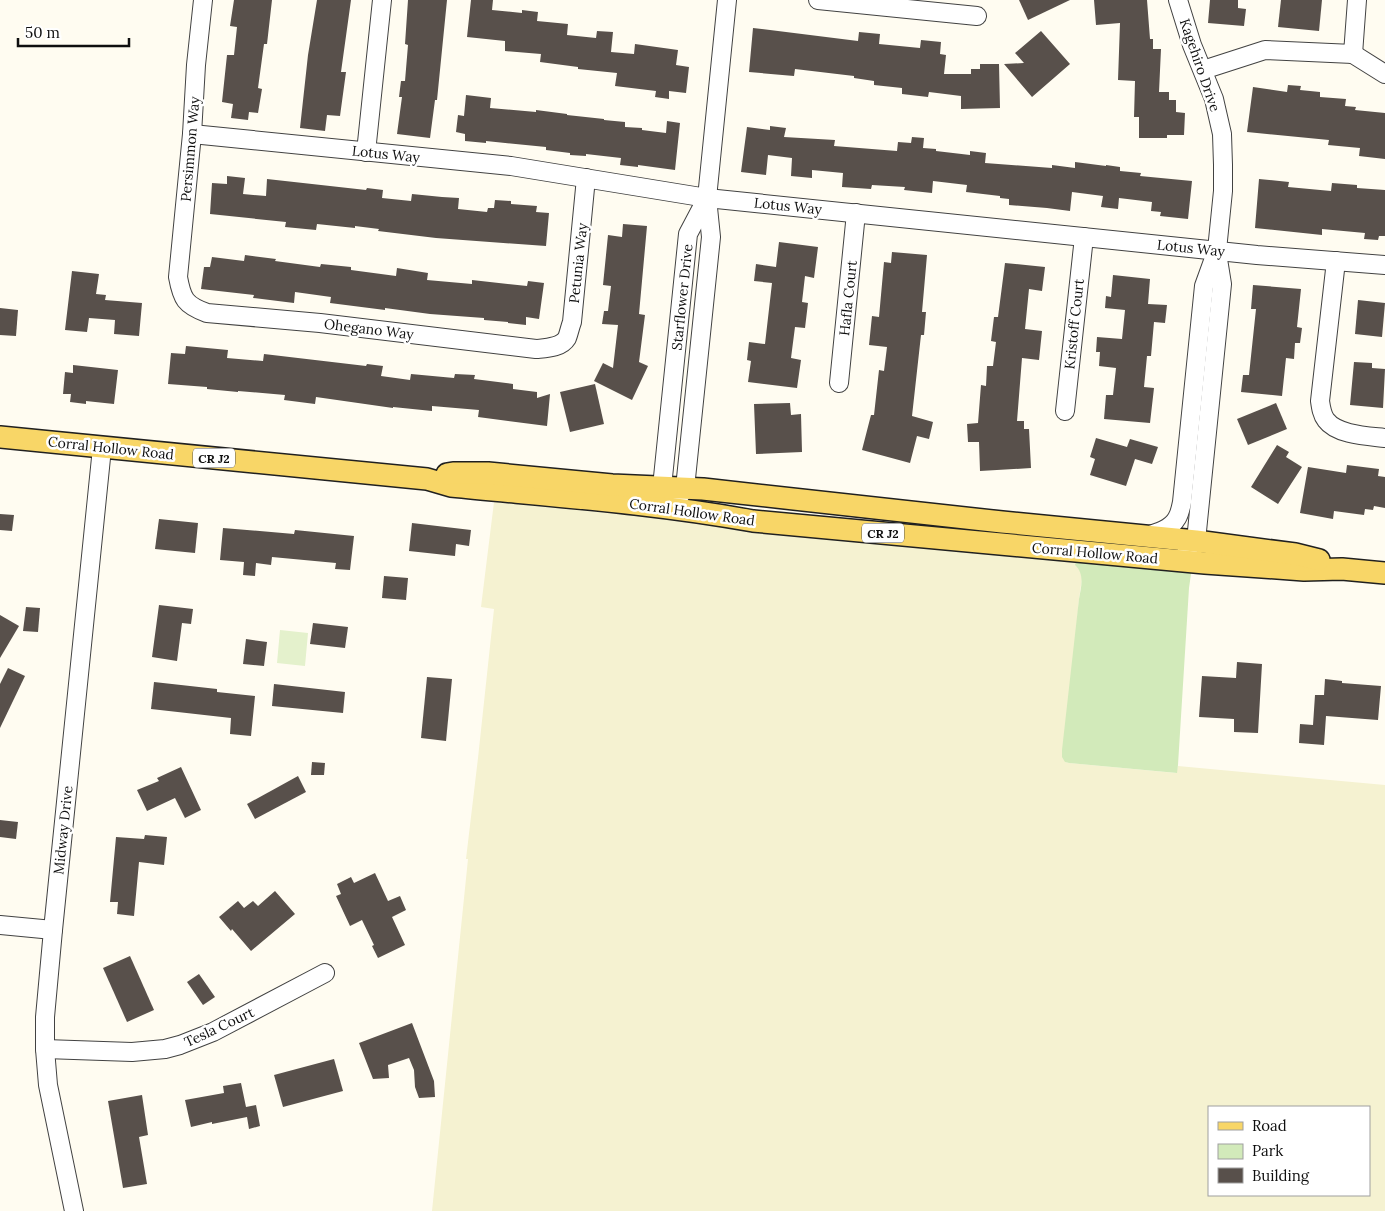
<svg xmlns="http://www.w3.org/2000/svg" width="1385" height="1211" viewBox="0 0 1385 1211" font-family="Lora,serif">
	<rect width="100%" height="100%" fill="#fffcf1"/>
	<path fill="#f5f2d1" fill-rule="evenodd" d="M 495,494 L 1077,557 L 1082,578 L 1079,599 L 1065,762 L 1069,763 L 1176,773 L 1178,766 L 1385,785 L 1385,1211 L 432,1211 L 468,859 L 466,859 L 478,758 L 494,609 L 481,607 ZM 1209,1107 L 1369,1107 L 1369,1195 L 1209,1195 Z"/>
	<path fill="#d2eaba" d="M 1077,557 L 1192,567 L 1189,588 L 1178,765 L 1177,773 L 1069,763 L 1065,762 L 1062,757 L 1062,750 L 1079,599 C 1081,587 1085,574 1075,565 Z"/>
	<path fill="#e4f1cc" d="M 280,630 L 308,633 L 305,666 L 277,663 Z"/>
	<g fill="#58504b">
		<path d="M 234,0 L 272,0 L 267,44 L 264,44 L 258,88 L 262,89 L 258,113 L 249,112 L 248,120 L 231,118 L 233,104 L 222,102 L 227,55 L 234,55 L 237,27 L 230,26 Z"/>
		<path d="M 317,0 L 351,0 L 341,72 L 346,72 L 340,116 L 327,115 L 325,131 L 300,128 L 308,55 Z"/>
		<path d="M 408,0 L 447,0 L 437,100 L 435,100 L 430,138 L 397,134 L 402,97 L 399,97 L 401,81 L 405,81 L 408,45 L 405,44 Z"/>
		<path d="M 471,0 L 493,0 L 492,10 L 522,13 L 522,10 L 538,12 L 537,21 L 568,24 L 567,35 L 596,38 L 597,31 L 613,32 L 611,52 L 634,54 L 635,44 L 678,50 L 676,65 L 689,67 L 686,93 L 669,91 L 669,99 L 655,97 L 656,91 L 615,86 L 617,73 L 578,69 L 578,67 L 540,62 L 541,54 L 505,51 L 505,41 L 467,37 Z"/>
		<path d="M 1019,0 L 1070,0 L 1028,20 Z"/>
		<path d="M 1094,0 L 1147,0 L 1150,39 L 1153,39 L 1153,49 L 1161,49 L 1159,92 L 1169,92 L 1169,100 L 1176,100 L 1176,112 L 1185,113 L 1184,135 L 1167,135 L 1167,138 L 1139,138 L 1139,117 L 1134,117 L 1135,81 L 1118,80 L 1120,23 L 1096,25 Z"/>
		<path d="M 1210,0 L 1238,0 L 1238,8 L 1246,9 L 1244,26 L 1208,23 Z"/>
		<path d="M 1281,0 L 1322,0 L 1319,31 L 1278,27 Z"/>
		<path d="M 753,28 L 858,41 L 859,32 L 880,34 L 879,44 L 920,48 L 921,40 L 941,42 L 940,54 L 946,55 L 944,74 L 971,74 L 971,69 L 980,69 L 980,64 L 999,64 L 1000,108 L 961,109 L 961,96 L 929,92 L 928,97 L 902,94 L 902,88 L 874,85 L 874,81 L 854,78 L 854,76 L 795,69 L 794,76 L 749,72 Z"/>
		<path d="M 1041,31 L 1070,64 L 1032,97 L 1004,64 L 1024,63 L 1015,53 Z"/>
		<path d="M 1288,85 L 1301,86 L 1300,90 L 1320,92 L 1320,97 L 1346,99 L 1345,106 L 1356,107 L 1355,110 L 1385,113 L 1385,159 L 1359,156 L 1360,148 L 1328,145 L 1329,140 L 1247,132 L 1253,87 L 1287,92 Z"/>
		<path d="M 466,95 L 491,98 L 490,108 L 536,112 L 536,110 L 567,114 L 567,115 L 604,119 L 604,120 L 625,122 L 625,127 L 642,128 L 642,130 L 666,133 L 667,121 L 680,123 L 675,170 L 638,165 L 638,167 L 620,165 L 621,158 L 586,154 L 586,156 L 570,155 L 570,153 L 546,150 L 546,147 L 486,141 L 486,143 L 465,141 L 465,134 L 456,132 L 458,115 L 464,116 Z"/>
		<path d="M 770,126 L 786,128 L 784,137 L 835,140 L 834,146 L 897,151 L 898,142 L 911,143 L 912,137 L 924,138 L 923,148 L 936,149 L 936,151 L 970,155 L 970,151 L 986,153 L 985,163 L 1052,168 L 1052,165 L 1075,168 L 1075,162 L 1106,166 L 1106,165 L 1120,167 L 1120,171 L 1141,173 L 1140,176 L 1192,181 L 1188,219 L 1160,216 L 1161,212 L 1151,211 L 1152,202 L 1119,198 L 1118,209 L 1101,207 L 1103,196 L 1072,192 L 1070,211 L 1047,208 L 1009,205 L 1009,199 L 1000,198 L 1000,196 L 966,192 L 967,185 L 933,181 L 932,193 L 904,190 L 905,187 L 872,185 L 871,189 L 842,187 L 843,173 L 812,170 L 812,178 L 791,176 L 792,158 L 768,155 L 766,175 L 741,172 L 747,127 L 770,130 Z"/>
		<path d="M 227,176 L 245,178 L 243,194 L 266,196 L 267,179 L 366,190 L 367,188 L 383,190 L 382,198 L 411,201 L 412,194 L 442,197 L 459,198 L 458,209 L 487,212 L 488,208 L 494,208 L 495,200 L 511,201 L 511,204 L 537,206 L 536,212 L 549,213 L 546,246 L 436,238 L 378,231 L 379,229 L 355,226 L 355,228 L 317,224 L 316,230 L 285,227 L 286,222 L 210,214 L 212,183 L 227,184 Z"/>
		<path d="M 1259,179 L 1289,182 L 1288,187 L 1331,191 L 1332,183 L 1357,185 L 1357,188 L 1385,190 L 1385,236 L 1379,236 L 1378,240 L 1364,239 L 1365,233 L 1322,229 L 1322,235 L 1255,228 Z"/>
		<path d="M 623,224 L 647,226 L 639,314 L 645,315 L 639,362 L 648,366 L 632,400 L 594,381 L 603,363 L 613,368 L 618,325 L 602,324 L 604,311 L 608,311 L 611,286 L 603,285 L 608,235 L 622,237 Z"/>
		<path d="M 779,242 L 818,247 L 814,278 L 805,276 L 802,302 L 808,303 L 805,328 L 795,327 L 791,358 L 801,360 L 797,388 L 748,382 L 751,361 L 747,360 L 749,342 L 765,344 L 772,283 L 754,281 L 756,264 L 776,267 Z"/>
		<path d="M 892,252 L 927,255 L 922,312 L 926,312 L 924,335 L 921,335 L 912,416 L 933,422 L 929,439 L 917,436 L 910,463 L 862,450 L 871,415 L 874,415 L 879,370 L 884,371 L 887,347 L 869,345 L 872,316 L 879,317 L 884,262 L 891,263 Z"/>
		<path d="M 245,255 L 276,259 L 275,261 L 320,267 L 321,264 L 351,267 L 351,270 L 396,276 L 397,268 L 428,273 L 427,280 L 472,284 L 472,280 L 527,286 L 528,281 L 544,283 L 539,319 L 526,317 L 526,325 L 508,323 L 508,322 L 484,320 L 484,318 L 430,314 L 385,308 L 385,310 L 330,303 L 331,297 L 295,292 L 294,303 L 253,298 L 254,295 L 201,289 L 204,267 L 210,267 L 212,257 L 244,261 Z"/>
		<path d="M 1005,263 L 1045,267 L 1042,291 L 1029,289 L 1025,329 L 1042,331 L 1039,360 L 1022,358 L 1017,421 L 1024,421 L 1024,429 L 1029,429 L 1031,468 L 980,471 L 979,442 L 968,442 L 967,424 L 978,423 L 981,385 L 986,386 L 987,366 L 993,366 L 996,342 L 991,341 L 994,317 L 998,317 Z"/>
		<path d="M 72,271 L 99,274 L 96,294 L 106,295 L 105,300 L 142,303 L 139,336 L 114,334 L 115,320 L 89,318 L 87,332 L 65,330 Z"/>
		<path d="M 1113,275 L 1150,279 L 1148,304 L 1167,305 L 1165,323 L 1154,322 L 1151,356 L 1147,356 L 1144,387 L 1154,388 L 1150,423 L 1104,419 L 1106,395 L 1113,395 L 1116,368 L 1099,366 L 1100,352 L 1096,352 L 1097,337 L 1122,339 L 1125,310 L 1105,308 L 1106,296 L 1111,297 Z"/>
		<path d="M 1253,285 L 1301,289 L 1297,327 L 1302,328 L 1300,343 L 1295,343 L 1294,359 L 1286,358 L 1282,396 L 1241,392 L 1243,375 L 1249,375 L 1256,309 L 1251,309 Z"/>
		<path d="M 1358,300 L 1385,303 L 1382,337 L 1355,334 Z"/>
		<path d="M 0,308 L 18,310 L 16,336 L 0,335 Z"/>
		<path d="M 186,346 L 228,350 L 227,358 L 263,361 L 264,354 L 366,366 L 367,364 L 383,366 L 381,376 L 410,380 L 411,374 L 454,378 L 455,374 L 475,375 L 474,379 L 513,384 L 513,389 L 537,392 L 537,398 L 550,394 L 547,426 L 478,417 L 479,410 L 432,406 L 432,411 L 393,407 L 393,408 L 316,397 L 315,404 L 284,400 L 285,395 L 238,391 L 238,392 L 207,389 L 207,387 L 168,384 L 171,353 L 185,354 Z"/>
		<path d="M 1354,362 L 1372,363 L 1372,368 L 1385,369 L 1383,408 L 1350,405 Z"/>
		<path d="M 73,365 L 118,370 L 114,404 L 86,401 L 86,404 L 70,402 L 71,394 L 63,394 L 65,372 L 73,373 Z"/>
		<path d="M 595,384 L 604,424 L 570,432 L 560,392 Z"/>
		<path d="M 790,403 L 791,415 L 801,414 L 802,452 L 756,454 L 754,404 Z"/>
		<path d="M 1276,403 L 1287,429 L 1248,445 L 1237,419 Z"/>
		<path d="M 1096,438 L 1127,447 L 1130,439 L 1158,447 L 1152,464 L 1135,459 L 1126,486 L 1090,475 L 1095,459 L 1090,457 Z"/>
		<path d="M 1277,445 L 1289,452 L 1286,457 L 1302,467 L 1278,504 L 1251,487 Z"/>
		<path d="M 1347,465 L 1379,469 L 1378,476 L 1385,477 L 1385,508 L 1374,506 L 1373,510 L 1365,509 L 1364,515 L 1334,511 L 1333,519 L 1300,513 L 1308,467 L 1346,473 Z"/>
		<path d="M 0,514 L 14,515 L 12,531 L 0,530 Z"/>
		<path d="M 159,519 L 198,523 L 195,553 L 155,549 Z"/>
		<path d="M 412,523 L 471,530 L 469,546 L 456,544 L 455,556 L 409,551 Z"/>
		<path d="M 223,528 L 294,534 L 295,530 L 354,536 L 350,570 L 335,569 L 336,563 L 272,557 L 271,565 L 256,563 L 255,576 L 243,575 L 244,562 L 220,560 Z"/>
		<path d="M 384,576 L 408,578 L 406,600 L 382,598 Z"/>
		<path d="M 159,605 L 193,609 L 191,624 L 182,623 L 177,661 L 152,657 Z"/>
		<path d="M 26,607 L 40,608 L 38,632 L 23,631 Z"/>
		<path d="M 0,615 L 19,626 L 0,658 Z"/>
		<path d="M 313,623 L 348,627 L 345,648 L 310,644 Z"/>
		<path d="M 246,639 L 267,642 L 264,666 L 243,664 Z"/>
		<path d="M 1237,662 L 1262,664 L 1258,733 L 1234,732 L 1234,719 L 1199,717 L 1202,676 L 1236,678 Z"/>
		<path d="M 8,668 L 25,676 L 0,728 L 0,684 Z"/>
		<path d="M 427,677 L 452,679 L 446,741 L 421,738 Z"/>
		<path d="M 1325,679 L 1342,681 L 1342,683 L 1381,686 L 1378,720 L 1326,716 L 1324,745 L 1299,743 L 1300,724 L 1313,725 L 1315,695 L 1324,695 Z"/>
		<path d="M 154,682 L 217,689 L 217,692 L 255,696 L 251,736 L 230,734 L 231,718 L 151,709 Z"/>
		<path d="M 274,684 L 345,692 L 343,713 L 272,706 Z"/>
		<path d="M 312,762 L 325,763 L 324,775 L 311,775 Z"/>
		<path d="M 181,767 L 201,810 L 185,818 L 175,798 L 147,811 L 137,790 L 159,781 L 157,778 Z"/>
		<path d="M 298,776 L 306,792 L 255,819 L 247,804 Z"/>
		<path d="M 0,820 L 18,822 L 16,839 L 0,837 Z"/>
		<path d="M 145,835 L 167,837 L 164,865 L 139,862 L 134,916 L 117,914 L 118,902 L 110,902 L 116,837 L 144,839 Z"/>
		<path d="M 375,873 L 388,901 L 400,896 L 406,910 L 392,917 L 405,945 L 378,958 L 372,946 L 374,945 L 362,920 L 350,926 L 336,896 L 341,894 L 337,884 L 351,877 L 354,883 Z"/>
		<path d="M 275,891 L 295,914 L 251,951 L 232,929 L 231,931 L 219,917 L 238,901 L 244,908 L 253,901 L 258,906 Z"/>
		<path d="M 130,956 L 154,1010 L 127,1022 L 103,968 Z"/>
		<path d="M 199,974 L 215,997 L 203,1005 L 187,982 Z"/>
		<path d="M 412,1023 L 434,1081 L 435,1097 L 419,1098 L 415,1087 L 414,1070 L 409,1058 L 388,1065 L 389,1078 L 373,1079 L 359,1043 Z"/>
		<path d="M 334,1059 L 343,1091 L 283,1107 L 274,1075 Z"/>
		<path d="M 241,1083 L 246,1107 L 256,1105 L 260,1126 L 249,1129 L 247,1117 L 212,1124 L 212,1122 L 191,1127 L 185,1100 L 224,1093 L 223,1086 Z"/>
		<path d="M 142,1095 L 148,1135 L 139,1137 L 147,1184 L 123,1188 L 108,1101 Z"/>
	</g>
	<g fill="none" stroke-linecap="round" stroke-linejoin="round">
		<g stroke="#424242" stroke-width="20">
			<g id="minor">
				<path d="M 203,0 L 196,65 L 192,134 L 178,277 C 182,299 185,305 207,313 L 320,323 L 536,349 C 546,348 561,348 567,338 C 569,333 570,327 572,322 L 586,178"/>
				<path d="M 818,0 L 977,16"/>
				<path d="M 1353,54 L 1385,74"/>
				<path d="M 1203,70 L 1265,50 L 1353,54 L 1357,0"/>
				<path d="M 192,134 L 511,166 L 707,198 L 1257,255 L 1385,265"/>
				<path d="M 366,152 L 382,0"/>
				<path d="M 1336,261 L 1320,401 C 1321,408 1322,415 1326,420 C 1337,435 1368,436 1385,438"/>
				<path d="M 839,383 L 856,213"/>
				<path d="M 1065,411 L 1084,237"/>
				<path d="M 678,498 L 685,488 L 711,237 L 707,198"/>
				<path d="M 667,499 L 662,487 L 688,234 L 707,198 L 727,0"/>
				<path d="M 1146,536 C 1157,533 1171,529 1177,518 C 1180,513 1181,507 1182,502 L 1204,286 L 1217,250 L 1223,191 L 1223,165 L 1222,134 L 1214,99 L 1192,45 L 1178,0"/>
				<path d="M 1187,549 L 1196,541 L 1198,521 L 1222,284 L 1217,253"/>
				<path d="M 0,925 L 53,930"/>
				<path d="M 45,1049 L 132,1052 L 165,1049 L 180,1045 L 213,1032 L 325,973"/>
				<path d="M 74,1211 L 48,1085 L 45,1049 L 45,1017 L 53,930 L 102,448"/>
			</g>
		</g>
		<g stroke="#202020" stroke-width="24">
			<g id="major">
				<path d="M 0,437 L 427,479 L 451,486 C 552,496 654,503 753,521 L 1205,563 L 1304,570 L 1342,569 L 1385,573"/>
				<path d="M 447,474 L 453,473 L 488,473 L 612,485 L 703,489 L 1002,522 L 1196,541 L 1295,554 L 1319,560"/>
			</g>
		</g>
		<use href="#minor" stroke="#fff" stroke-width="18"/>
		<use href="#major" stroke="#f8d667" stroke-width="21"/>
	</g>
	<g text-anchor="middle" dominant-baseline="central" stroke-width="5" stroke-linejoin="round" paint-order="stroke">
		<g fill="#fff" stroke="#575757" stroke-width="1">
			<rect x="193" y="448.5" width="42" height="19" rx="4"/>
			<rect x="862" y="523.5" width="42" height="19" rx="4"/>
		</g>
		<g font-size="12" font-weight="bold" fill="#0f0f0f">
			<text x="214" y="458">CR J2</text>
			<text x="883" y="533">CR J2</text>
		</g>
		<g font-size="14" fill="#0f0f0f" stroke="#fff">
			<text transform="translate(1200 65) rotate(71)">Kagehiro Drive</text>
			<text transform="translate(190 149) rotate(-85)">Persimmon Way</text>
			<text transform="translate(386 154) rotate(6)">Lotus Way</text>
			<text transform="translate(788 206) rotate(6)">Lotus Way</text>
			<text transform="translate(1191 248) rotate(6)">Lotus Way</text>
			<text transform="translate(578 263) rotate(-84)">Petunia Way</text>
			<text transform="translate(682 297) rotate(-84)">Starflower Drive</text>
			<text transform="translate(848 298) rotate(-84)">Hafla Court</text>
			<text transform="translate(1074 324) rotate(-84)">Kristoff Court</text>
			<text transform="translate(369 329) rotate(7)">Ohegano Way</text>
			<text transform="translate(111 448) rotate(6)">Corral Hollow Road</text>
			<text transform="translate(692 512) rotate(8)">Corral Hollow Road</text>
			<text transform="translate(1095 553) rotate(5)">Corral Hollow Road</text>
			<text transform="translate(63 830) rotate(-84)">Midway Drive</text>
			<text transform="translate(219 1027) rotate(-25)">Tesla Court</text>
		</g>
	</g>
	<rect x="1208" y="1106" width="162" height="90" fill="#ffffff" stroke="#9f9f9f"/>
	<rect x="1218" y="1122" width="25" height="8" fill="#f8d667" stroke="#9f9f9f"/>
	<text x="1252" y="1131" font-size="15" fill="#0f0f0f">Road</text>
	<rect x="1218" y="1144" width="25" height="15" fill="#d2eaba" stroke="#9f9f9f"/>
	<text x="1252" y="1156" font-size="15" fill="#0f0f0f">Park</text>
	<rect x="1218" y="1168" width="25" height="15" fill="#58504b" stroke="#9f9f9f"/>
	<text x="1252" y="1181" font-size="15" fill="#0f0f0f">Building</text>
	<path d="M18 38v8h111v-8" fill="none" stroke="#0f0f0f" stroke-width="2.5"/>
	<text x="25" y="38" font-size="15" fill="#0f0f0f" stroke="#ffffff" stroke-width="4" paint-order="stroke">50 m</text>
</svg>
